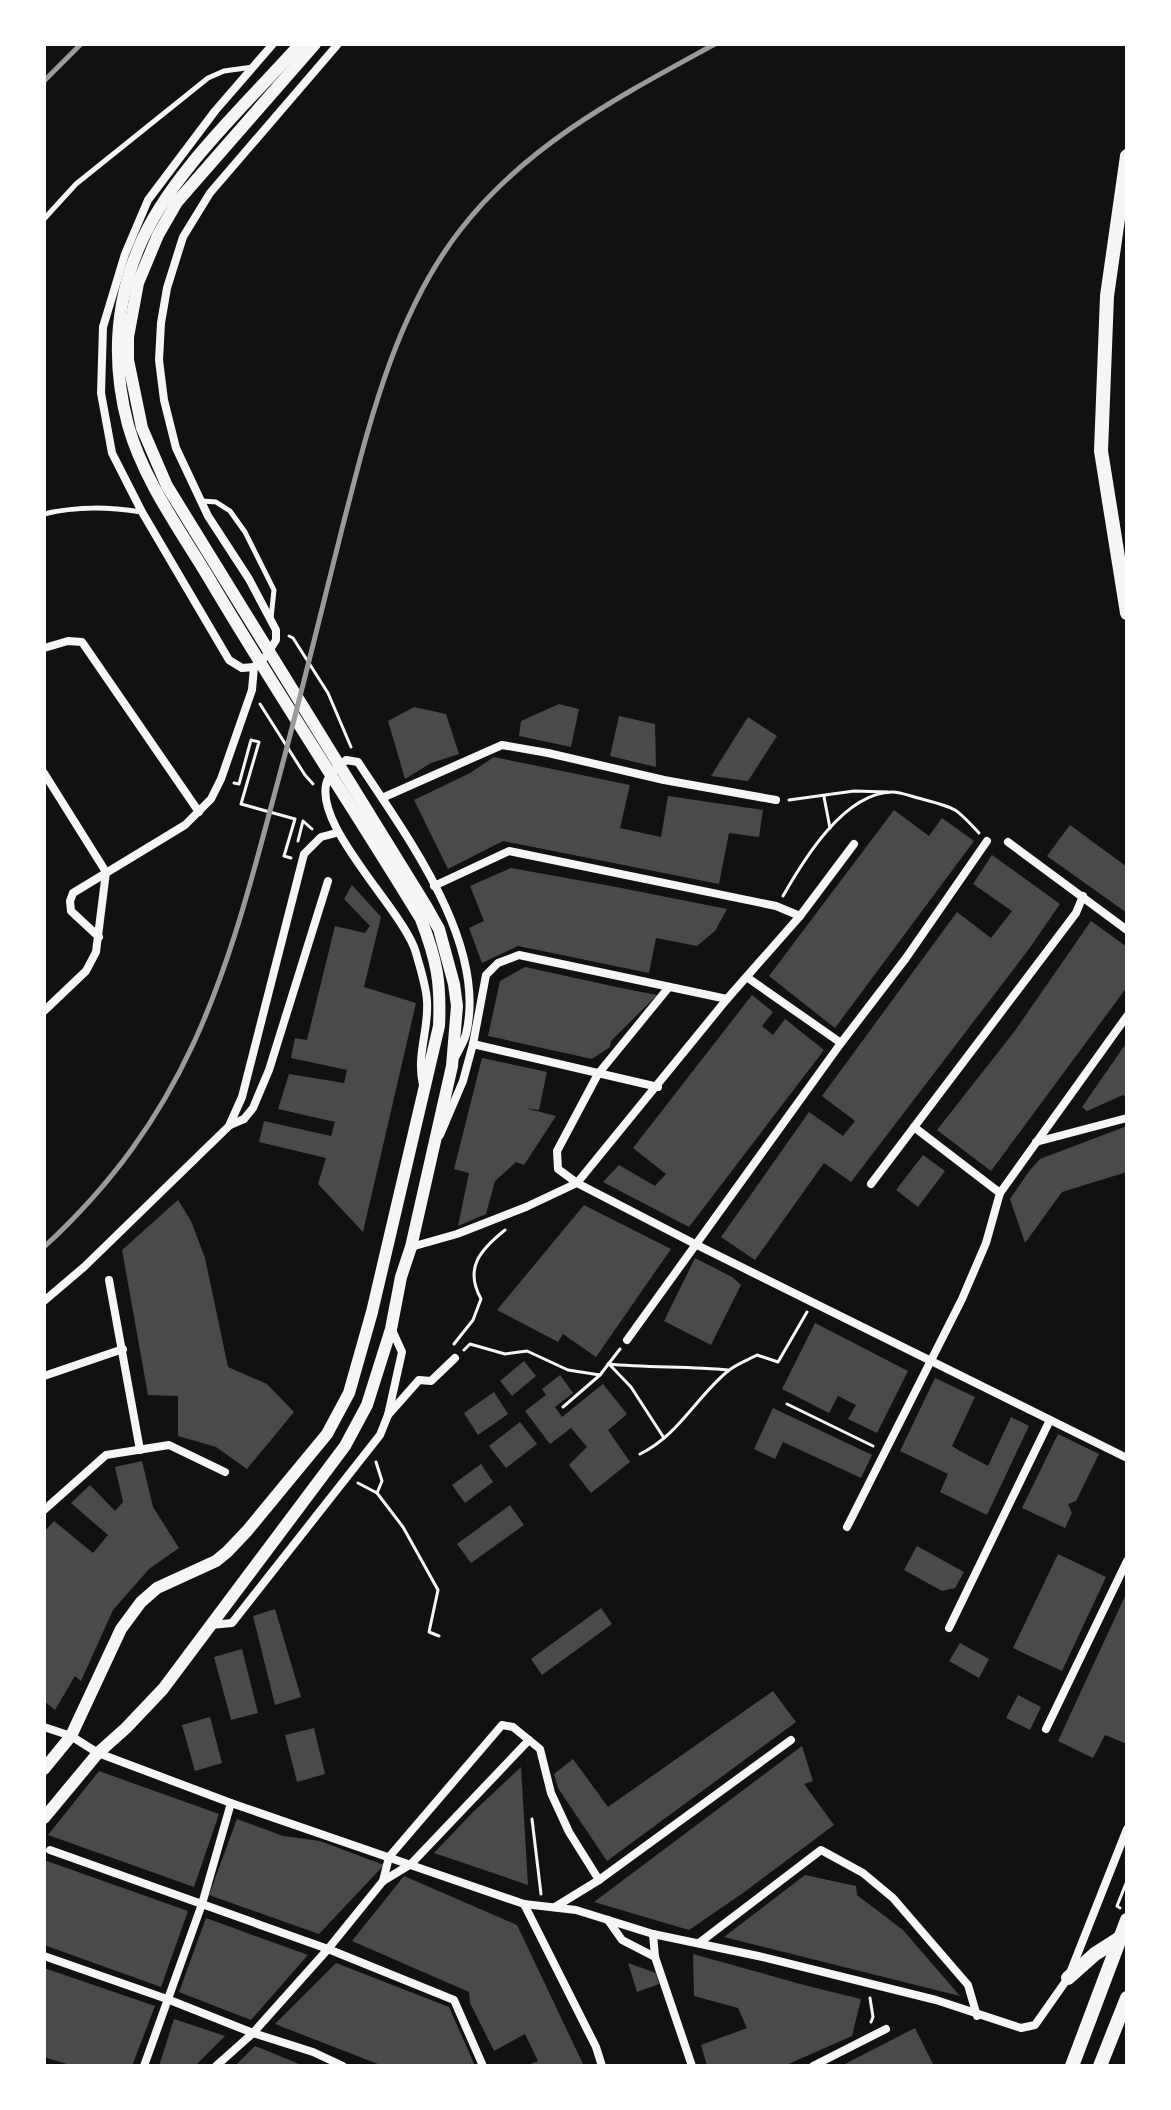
<svg xmlns="http://www.w3.org/2000/svg" width="1171" height="2110" viewBox="0 0 1171 2110" font-family="Karla,sans-serif">
	<rect width="100%" height="100%" fill="#111"/>
	<g fill="#4a4a4a">
		<path d="M 559,704 L 579,709 L 571,747 L 519,736 L 521,721 Z"/>
		<path d="M 414,707 L 446,714 L 459,754 L 431,763 L 405,779 L 388,721 Z"/>
		<path d="M 619,716 L 655,724 L 656,767 L 610,756 Z"/>
		<path d="M 748,717 L 777,736 L 748,781 L 711,776 Z"/>
		<path d="M 494,757 L 630,785 L 620,828 L 661,837 L 668,796 L 763,810 L 759,837 L 729,833 L 719,884 L 503,841 L 448,869 L 414,800 L 470,773 Z"/>
		<path d="M 894,810 L 929,836 L 942,818 L 974,841 L 835,1028 L 769,976 Z"/>
		<path d="M 1070,825 L 1127,867 L 1127,913 L 1047,856 Z"/>
		<path d="M 992,855 L 1060,904 L 1029,949 L 851,1182 L 824,1163 L 755,1260 L 721,1237 L 809,1112 L 843,1136 L 855,1121 L 822,1096 L 957,912 L 991,938 L 1012,911 L 973,884 Z"/>
		<path d="M 511,868 L 611,886 L 727,909 L 715,931 L 697,946 L 656,938 L 649,973 L 518,946 L 482,963 L 469,928 L 484,921 L 470,886 Z"/>
		<path d="M 352,885 L 381,917 L 364,987 L 416,1003 L 363,1232 L 318,1184 L 326,1158 L 259,1142 L 264,1121 L 331,1136 L 335,1122 L 278,1109 L 289,1074 L 344,1083 L 347,1070 L 291,1058 L 295,1038 L 307,1040 L 335,926 L 365,933 L 370,926 L 344,899 Z"/>
		<path d="M 1091,921 L 1127,947 L 1127,987 L 991,1171 L 937,1130 L 1014,1032 Z"/>
		<path d="M 525,967 L 621,988 L 657,995 L 611,1041 L 610,1047 L 592,1059 L 488,1036 L 500,981 Z"/>
		<path d="M 752,995 L 773,1012 L 762,1026 L 773,1035 L 785,1019 L 824,1050 L 689,1227 L 603,1182 L 619,1165 L 655,1186 L 666,1174 L 633,1148 Z"/>
		<path d="M 1127,1042 L 1127,1098 L 1123,1095 L 1087,1111 L 1082,1107 Z"/>
		<path d="M 482,1058 L 547,1072 L 539,1110 L 525,1108 L 556,1116 L 524,1165 L 516,1162 L 495,1181 L 486,1214 L 458,1226 L 469,1173 L 454,1169 Z"/>
		<path d="M 1127,1126 L 1127,1172 L 1062,1192 L 1025,1243 L 1010,1199 L 1030,1170 L 1040,1159 Z"/>
		<path d="M 923,1155 L 945,1171 L 918,1207 L 896,1190 Z"/>
		<path d="M 178,1200 L 191,1221 L 205,1258 L 228,1367 L 267,1384 L 294,1412 L 247,1469 L 216,1447 L 178,1436 L 178,1396 L 148,1395 L 122,1250 Z"/>
		<path d="M 584,1205 L 671,1249 L 596,1357 L 563,1334 L 558,1342 L 497,1310 Z"/>
		<path d="M 695,1258 L 732,1277 L 741,1285 L 711,1345 L 664,1321 Z"/>
		<path d="M 815,1323 L 908,1371 L 877,1433 L 848,1419 L 856,1405 L 838,1396 L 829,1413 L 782,1389 Z"/>
		<path d="M 524,1361 L 536,1376 L 512,1396 L 500,1381 Z"/>
		<path d="M 560,1375 L 573,1393 L 555,1407 L 562,1417 L 603,1384 L 627,1414 L 608,1430 L 630,1462 L 591,1493 L 569,1465 L 587,1447 L 571,1428 L 550,1444 L 525,1411 L 546,1395 L 542,1389 Z"/>
		<path d="M 935,1378 L 975,1397 L 952,1446 L 960,1451 L 988,1466 L 1011,1417 L 1029,1426 L 987,1515 L 940,1492 L 948,1474 L 900,1451 Z"/>
		<path d="M 494,1392 L 508,1414 L 478,1435 L 464,1413 Z"/>
		<path d="M 773,1408 L 872,1455 L 861,1478 L 783,1442 L 775,1459 L 754,1449 Z"/>
		<path d="M 520,1422 L 537,1444 L 506,1468 L 489,1446 Z"/>
		<path d="M 1058,1434 L 1099,1454 L 1076,1501 L 1068,1504 L 1072,1513 L 1065,1528 L 1022,1508 Z"/>
		<path d="M 142,1461 L 153,1507 L 179,1548 L 149,1569 L 113,1610 L 81,1681 L 75,1676 L 55,1710 L 44,1701 L 44,1532 L 54,1521 L 93,1553 L 108,1535 L 71,1503 L 90,1485 L 115,1511 L 123,1502 L 115,1467 Z"/>
		<path d="M 481,1464 L 493,1482 L 465,1503 L 452,1485 Z"/>
		<path d="M 510,1505 L 524,1525 L 471,1563 L 457,1544 Z"/>
		<path d="M 917,1546 L 964,1572 L 955,1588 L 942,1591 L 904,1570 Z"/>
		<path d="M 1058,1554 L 1106,1577 L 1062,1671 L 1013,1648 Z"/>
		<path d="M 1127,1592 L 1127,1744 L 1105,1735 L 1093,1758 L 1058,1741 Z"/>
		<path d="M 601,1608 L 612,1624 L 542,1675 L 531,1659 Z"/>
		<path d="M 275,1609 L 301,1697 L 275,1705 L 253,1616 Z"/>
		<path d="M 960,1643 L 989,1659 L 979,1678 L 949,1661 Z"/>
		<path d="M 242,1649 L 258,1713 L 231,1720 L 214,1657 Z"/>
		<path d="M 773,1691 L 796,1722 L 607,1861 L 558,1788 L 554,1774 L 573,1759 L 608,1807 Z"/>
		<path d="M 1018,1695 L 1041,1707 L 1030,1730 L 1006,1718 Z"/>
		<path d="M 210,1717 L 222,1763 L 195,1771 L 182,1725 Z"/>
		<path d="M 314,1728 L 325,1774 L 297,1782 L 285,1735 Z"/>
		<path d="M 802,1746 L 813,1781 L 804,1784 L 834,1825 L 743,1893 L 689,1930 L 594,1902 Z"/>
		<path d="M 521,1767 L 528,1885 L 434,1853 L 473,1812 Z"/>
		<path d="M 99,1771 L 219,1814 L 194,1887 L 48,1835 Z"/>
		<path d="M 237,1819 L 283,1836 L 320,1841 L 384,1865 L 319,1934 L 209,1895 Z"/>
		<path d="M 44,1860 L 188,1911 L 161,1987 L 44,1945 Z"/>
		<path d="M 805,1875 L 856,1886 L 857,1895 L 903,1930 L 960,1996 L 724,1937 Z"/>
		<path d="M 404,1876 L 517,1925 L 584,2066 L 525,2066 L 538,2061 L 525,2034 L 494,2051 L 470,2003 L 469,1992 L 352,1941 Z"/>
		<path d="M 206,1918 L 308,1955 L 251,2020 L 179,1992 Z"/>
		<path d="M 693,1954 L 804,1985 L 861,1999 L 852,2036 L 784,2066 L 707,2066 L 701,2045 L 747,2028 L 738,2008 L 694,1996 Z"/>
		<path d="M 336,1963 L 449,2007 L 475,2066 L 383,2066 L 275,2024 Z"/>
		<path d="M 628,1963 L 656,1973 L 659,1984 L 637,1992 Z"/>
		<path d="M 44,1968 L 155,2006 L 132,2066 L 73,2066 L 44,2057 Z"/>
		<path d="M 174,2019 L 225,2036 L 195,2066 L 159,2066 Z"/>
		<path d="M 915,2028 L 934,2066 L 841,2066 Z"/>
		<path d="M 255,2046 L 270,2052 L 304,2066 L 235,2066 Z"/>
	</g>
	<g fill="none" stroke-linecap="round" stroke-linejoin="round">
		<g stroke="#f5f5f5" stroke-width="3">
			<path d="M 289,636 L 293,638 L 328,693 L 351,747"/>
			<path d="M 260,704 L 305,775 L 313,784"/>
			<path d="M 234,783 L 239,784 L 251,740 L 259,742 L 241,804 L 295,819 L 284,856 L 291,858"/>
			<path d="M 824,797 L 830,828"/>
			<path d="M 789,800 L 854,791 L 888,792"/>
			<path d="M 298,841 L 303,821 L 312,829"/>
			<path d="M 783,896 C 804,859 844,793 892,792 C 901,792 913,797 922,799 C 956,808 955,807 979,833"/>
			<path d="M 454,1344 L 473,1320 L 481,1299 C 464,1268 480,1250 505,1230"/>
			<path d="M 464,1350 L 470,1344 L 505,1354 L 527,1351 L 568,1370 L 600,1375 L 620,1349"/>
			<path d="M 608,1364 C 649,1368 688,1366 728,1370"/>
			<path d="M 609,1364 L 631,1387 L 664,1438"/>
			<path d="M 787,1404 L 873,1446"/>
			<path d="M 563,1407 L 600,1375"/>
			<path d="M 640,1454 C 678,1436 697,1396 728,1371 C 736,1364 748,1360 757,1355 L 778,1362 L 807,1312"/>
			<path d="M 376,1462 L 382,1481 L 377,1493"/>
			<path d="M 358,1483 L 377,1493 L 403,1527 L 438,1590 L 429,1632 L 439,1636"/>
			<path d="M 532,1819 L 541,1894"/>
			<path d="M 1120,1908 L 1117,1906 L 1127,1881"/>
			<path d="M 870,1998 L 873,2017 L 871,2022"/>
		</g>
		<g stroke="#f5f5f5" stroke-width="5">
			<path d="M 44,219 L 76,184 L 208,78 L 224,71 L 253,67"/>
			<path d="M 202,501 L 216,502 L 230,511 L 245,532 L 274,590 L 271,618"/>
			<path d="M 44,514 C 78,506 108,507 142,512"/>
		</g>
		<g stroke="#f5f5f5" stroke-width="8">
			<path d="M 273,44 L 215,111 L 148,200 L 125,254 L 103,327 L 101,393 L 112,453 L 142,512 L 229,660 L 242,668 L 254,667 L 266,656 L 276,640 L 276,630 L 249,579 L 208,516 L 176,448 L 164,400 L 159,360 L 161,323 L 167,288 L 183,237 L 210,193 L 338,44"/>
			<path d="M 44,648 L 68,641 L 82,642 L 199,812"/>
			<path d="M 44,773 L 106,872 L 96,952 L 86,971 L 44,1011"/>
			<path d="M 382,798 L 502,745 L 548,753 L 664,780 L 776,800"/>
			<path d="M 1008,842 L 1127,930"/>
			<path d="M 434,886 L 509,851 L 776,906 L 800,916"/>
			<path d="M 99,937 L 71,911 L 70,901 L 73,893 L 185,825 L 211,799 L 221,779 L 252,690 L 254,667"/>
			<path d="M 748,978 L 841,1043"/>
			<path d="M 669,987 L 598,1074 L 557,1151 L 558,1169 L 577,1183 L 695,1244 L 1127,1458"/>
			<path d="M 473,1044 L 658,1087"/>
			<path d="M 423,1085 C 416,1054 429,1031 427,1001 C 426,985 420,968 416,953 C 405,911 305,819 329,777 C 332,771 341,765 346,760 L 358,762 C 405,834 488,943 466,1034 C 464,1042 459,1049 456,1056"/>
			<path d="M 230,1125 L 244,1119 L 253,1108 L 269,1070 L 328,881"/>
			<path d="M 914,1127 L 1000,1193"/>
			<path d="M 440,1135 L 463,1081 L 473,1044 L 486,975 L 498,963 L 519,955 L 727,999"/>
			<path d="M 1036,1142 L 1127,1118"/>
			<path d="M 871,1184 L 1076,913 L 1083,896"/>
			<path d="M 411,1247 L 457,1234 L 526,1207 L 577,1183 L 727,999 L 800,916 L 854,844"/>
			<path d="M 109,1280 L 140,1450"/>
			<path d="M 44,1301 L 84,1267 L 229,1126 L 242,1097 L 304,854 L 321,837 L 336,833"/>
			<path d="M 627,1340 L 841,1043 L 906,958 L 987,841"/>
			<path d="M 44,1376 L 123,1349"/>
			<path d="M 388,1415 L 419,1380 L 431,1381 L 455,1358"/>
			<path d="M 44,1510 L 106,1455 L 169,1445 L 225,1472"/>
			<path d="M 847,1527 L 962,1299 L 986,1243 L 1000,1193 L 1127,1016"/>
			<path d="M 211,1625 L 232,1623 L 380,1435 L 388,1415 L 402,1352 L 392,1330"/>
			<path d="M 949,1628 L 1050,1420"/>
			<path d="M 44,1727 L 71,1736 L 98,1753 L 231,1803 L 524,1904 L 576,1910 L 653,1934 L 758,1956 L 936,2000 L 1021,2028 L 1035,2025 L 1068,1978 L 1127,1829"/>
			<path d="M 1046,1729 L 1127,1561"/>
			<path d="M 50,1850 L 328,1949 L 454,2000 L 483,2066"/>
			<path d="M 383,1881 L 389,1857 L 502,1725 L 513,1727 L 540,1749 L 551,1793 L 569,1832 L 599,1880"/>
			<path d="M 524,1904 L 596,2047 L 602,2066"/>
			<path d="M 555,1907 L 599,1880 L 791,1740"/>
			<path d="M 608,1920 L 622,1940 L 655,1957"/>
			<path d="M 653,1934 L 655,1957 L 692,2066"/>
			<path d="M 699,1943 L 821,1850 L 863,1873 L 893,1898 L 968,1985 L 977,2016"/>
			<path d="M 44,1956 L 167,1999 L 253,2033 L 313,2052 L 343,2066"/>
			<path d="M 144,2066 L 202,1904 L 231,1803"/>
			<path d="M 216,2066 L 253,2033 L 328,1949 L 383,1881 L 411,1864 L 529,1740"/>
			<path d="M 813,2066 L 886,2029"/>
		</g>
		<g stroke="#f5f5f5" stroke-width="12">
			<path d="M 44,1769 L 71,1736 L 121,1629 L 141,1602 L 157,1588 L 216,1561 L 227,1552 L 247,1531 L 327,1434 L 349,1393 L 372,1312 L 439,1026 C 441,982 437,961 421,919 C 353,807 280,698 213,585 C 183,534 144,482 128,425 C 112,365 115,304 139,247 C 170,173 247,104 300,44"/>
			<path d="M 44,1818 L 98,1753 L 126,1728 L 163,1689 L 345,1446 L 367,1405 L 391,1329 L 401,1277 L 411,1247 L 452,1066 L 457,1006 L 454,984 L 439,929 L 426,906 L 167,486 L 142,428 L 128,360 L 128,337 L 138,283 L 158,235 L 177,202 L 315,44"/>
		</g>
		<g stroke="#f5f5f5" stroke-width="14">
			<path d="M 1127,156 L 1107,296 L 1101,451 L 1127,613"/>
			<path d="M 1068,1978 L 1095,1954 L 1120,1938"/>
			<path d="M 1072,2066 L 1127,1920"/>
			<path d="M 1100,2066 L 1127,1998"/>
		</g>
		<g stroke="#9a9a9a" stroke-width="5">
			<path d="M 44,81 L 81,44"/>
			<path d="M 44,1247 C 185,1117 224,985 271,807 C 297,712 320,616 344,521 C 370,420 396,312 461,229 C 528,143 622,95 715,44"/>
		</g>
	</g>
	<rect width="1171" height="2110" fill="none" stroke="#ffffff" stroke-width="92"/>
</svg>
